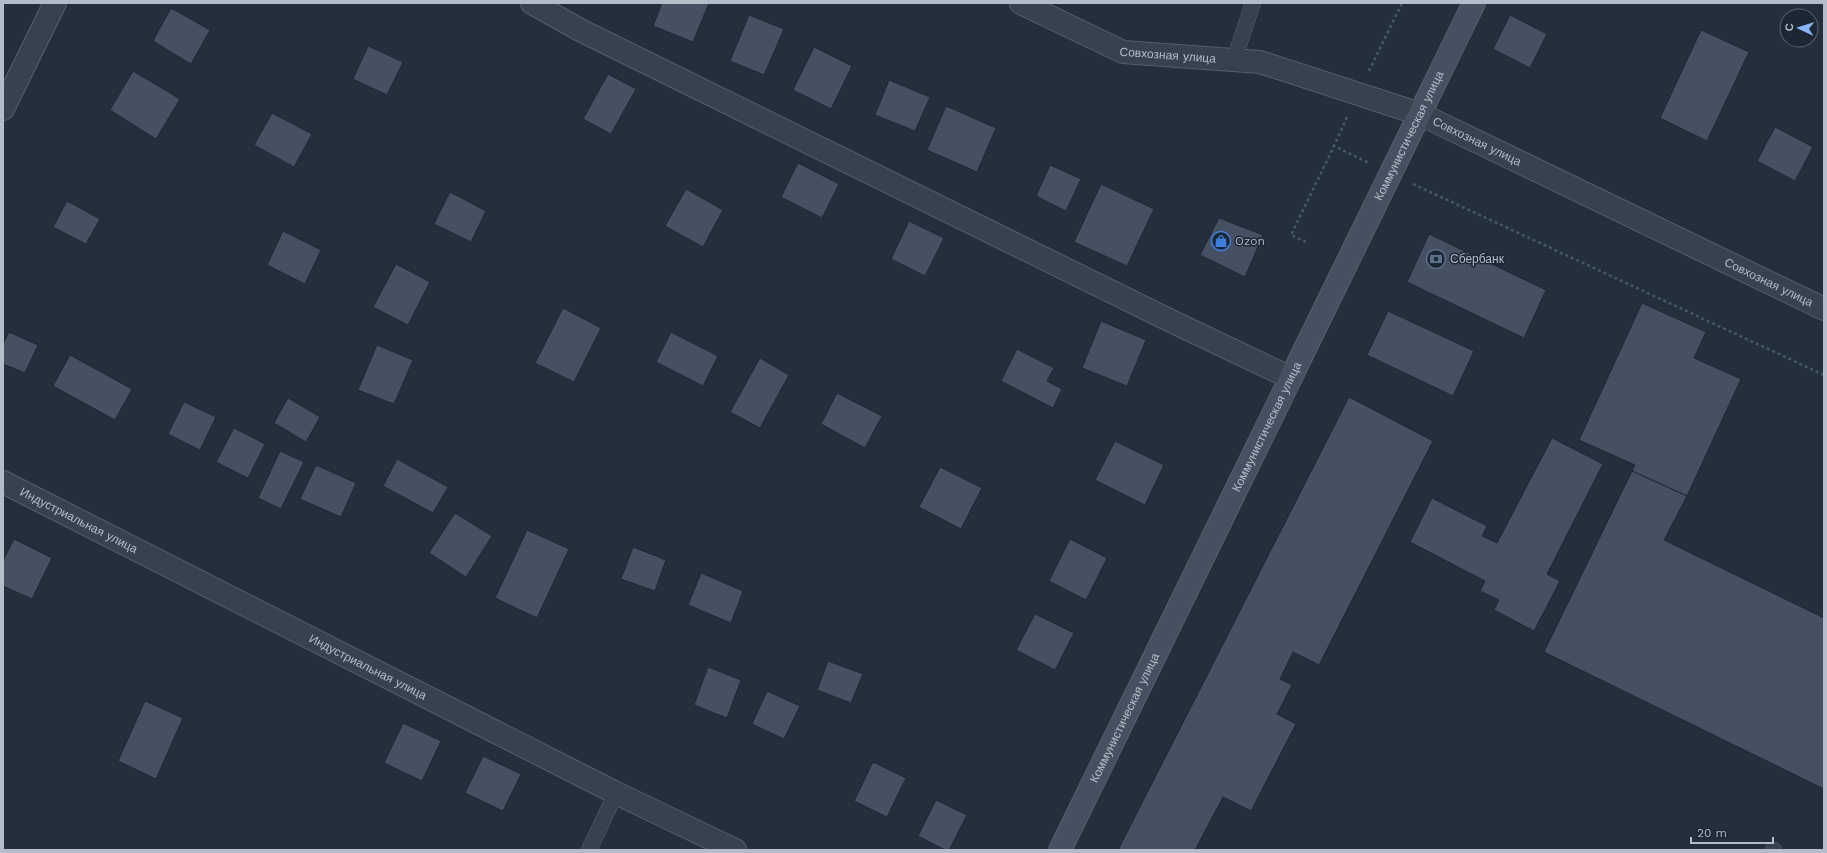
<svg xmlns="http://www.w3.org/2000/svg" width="1827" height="853" viewBox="0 0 1827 853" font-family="'Work Sans',sans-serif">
	<rect width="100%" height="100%" fill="#242f3e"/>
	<g fill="#455162" stroke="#1f2835">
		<path d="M 662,3 L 709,3 L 693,42 L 653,26 Z"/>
		<path d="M 171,8 L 210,30 L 191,64 L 153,41 Z"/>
		<path d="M 749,15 L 784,29 L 764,75 L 730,61 Z"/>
		<path d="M 1510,15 L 1547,34 L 1530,68 L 1493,49 Z"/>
		<path d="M 1701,30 L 1749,52 L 1707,141 L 1660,118 Z"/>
		<path d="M 368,46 L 403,62 L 387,95 L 353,79 Z"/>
		<path d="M 814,47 L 852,66 L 831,109 L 793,90 Z"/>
		<path d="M 133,71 L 180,99 L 156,139 L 110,110 Z"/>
		<path d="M 608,74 L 636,89 L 611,134 L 583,119 Z"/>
		<path d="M 889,80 L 930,97 L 915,131 L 875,115 Z"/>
		<path d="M 946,106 L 996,128 L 977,172 L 927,150 Z"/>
		<path d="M 272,113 L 312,134 L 294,167 L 254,145 Z"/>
		<path d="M 1775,127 L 1813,147 L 1795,181 L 1757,161 Z"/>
		<path d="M 798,163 L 839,184 L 822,218 L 781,197 Z"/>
		<path d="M 1050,165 L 1081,179 L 1066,211 L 1036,196 Z"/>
		<path d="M 1101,184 L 1154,209 L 1127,266 L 1074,242 Z"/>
		<path d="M 686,189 L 723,210 L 703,247 L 665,226 Z"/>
		<path d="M 450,192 L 486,211 L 471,242 L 434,224 Z"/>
		<path d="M 67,201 L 100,219 L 86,244 L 53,227 Z"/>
		<path d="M 1219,218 L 1263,235 L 1245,277 L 1200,255 Z"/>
		<path d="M 909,221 L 944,238 L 925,276 L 891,259 Z"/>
		<path d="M 283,231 L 321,250 L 305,284 L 267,265 Z"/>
		<path d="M 1429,234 L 1546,290 L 1524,338 L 1407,282 Z"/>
		<path d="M 396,264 L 430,282 L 408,325 L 373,307 Z"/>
		<path d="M 1642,303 L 1706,332 L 1694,358 L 1741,379 L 1687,496 L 1632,471 L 1635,465 L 1579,440 Z"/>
		<path d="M 563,308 L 601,328 L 574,382 L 535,363 Z"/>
		<path d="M 1388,311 L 1474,351 L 1453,396 L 1367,355 Z"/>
		<path d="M 1101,321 L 1146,340 L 1127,386 L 1082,368 Z"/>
		<path d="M 9,332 L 38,345 L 25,373 L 3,364 L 3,344 Z"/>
		<path d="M 671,332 L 718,356 L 703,386 L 656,362 Z"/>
		<path d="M 377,345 L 413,360 L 394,404 L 358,390 Z"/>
		<path d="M 1017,349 L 1054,368 L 1047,381 L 1062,389 L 1053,408 L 1001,381 Z"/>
		<path d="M 70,355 L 132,389 L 115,420 L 53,386 Z"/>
		<path d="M 760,358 L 789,375 L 760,428 L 730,412 Z"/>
		<path d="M 837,393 L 882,416 L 865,448 L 821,424 Z"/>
		<path d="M 1349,397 L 1433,441 L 1319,665 L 1293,652 L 1280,679 L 1292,685 L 1277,714 L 1296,724 L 1251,811 L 1223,797 L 1195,850 L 1118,850 Z"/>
		<path d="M 288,398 L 320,417 L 306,442 L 274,423 Z"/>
		<path d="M 184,402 L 216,417 L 200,450 L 168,434 Z"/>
		<path d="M 234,428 L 265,444 L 248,478 L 216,462 Z"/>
		<path d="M 1552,438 L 1603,464 L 1547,574 L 1560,581 L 1534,631 L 1494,610 L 1499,600 L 1480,591 L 1485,581 L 1410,542 L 1432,498 L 1487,526 L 1482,536 L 1497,543 Z"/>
		<path d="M 1115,441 L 1164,465 L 1145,505 L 1095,480 Z"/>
		<path d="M 280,451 L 304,462 L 281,509 L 258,498 Z"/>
		<path d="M 397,459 L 448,487 L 433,513 L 383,486 Z"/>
		<path d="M 316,465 L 356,483 L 341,517 L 300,499 Z"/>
		<path d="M 940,467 L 982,488 L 961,529 L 919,507 Z"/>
		<path d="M 1632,471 L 1687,496 L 1664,540 L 1824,618 L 1824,789 L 1544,652 Z"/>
		<path d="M 455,513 L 492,536 L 466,577 L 429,553 Z"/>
		<path d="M 527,530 L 569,549 L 537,618 L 495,598 Z"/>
		<path d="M 14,539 L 52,558 L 32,599 L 3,586 L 3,561 Z"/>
		<path d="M 1070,539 L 1107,558 L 1086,600 L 1049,581 Z"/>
		<path d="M 633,547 L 666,560 L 655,591 L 621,579 Z"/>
		<path d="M 701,573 L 743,591 L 731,623 L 688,605 Z"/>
		<path d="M 1035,614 L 1074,633 L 1055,670 L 1016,650 Z"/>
		<path d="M 828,661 L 863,674 L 851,703 L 817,690 Z"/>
		<path d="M 708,667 L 741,680 L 727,718 L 694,705 Z"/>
		<path d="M 767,691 L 800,706 L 784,739 L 752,724 Z"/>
		<path d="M 145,701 L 183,718 L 156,779 L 118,761 Z"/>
		<path d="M 403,723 L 441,741 L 422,781 L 384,763 Z"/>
		<path d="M 483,756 L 521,774 L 503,811 L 465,793 Z"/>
		<path d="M 873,762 L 906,778 L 887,817 L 854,801 Z"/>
		<path d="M 936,800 L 967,815 L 949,850 L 945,850 L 918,836 Z"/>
	</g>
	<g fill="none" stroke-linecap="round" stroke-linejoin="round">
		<g stroke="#565f6c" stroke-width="16">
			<g id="lane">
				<path d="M 1234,60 L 1253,3"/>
				<path d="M 589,850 L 616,793"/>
				<path d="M 1773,850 L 1774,850"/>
			</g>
		</g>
		<g stroke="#565f6c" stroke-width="24">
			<g id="street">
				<path d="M 532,3 L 580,30 L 1171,321 L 1291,378"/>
				<path id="s1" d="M 1021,3 L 1123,52 L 1260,62 L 1420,114 L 1824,309"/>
				<path d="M 3,109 L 55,3"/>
				<path id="s2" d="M 3,482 L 616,793 L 735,850"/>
			</g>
		</g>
		<g stroke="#565f6c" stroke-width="24">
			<g id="secondary">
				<path id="s3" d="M 1060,850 L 1474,3"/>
			</g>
		</g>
		<g stroke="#44595c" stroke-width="2.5" stroke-dasharray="3 3" stroke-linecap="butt">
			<path d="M 1369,71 L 1402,3"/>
			<path d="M 1347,117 L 1334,146 L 1369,163"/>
			<path d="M 1413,184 L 1824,375"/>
			<path d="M 1306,242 L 1291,235 L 1334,146"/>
		</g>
		<use href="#lane" stroke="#38414e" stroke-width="15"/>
		<use href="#street" stroke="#38414e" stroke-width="22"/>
		<use href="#secondary" stroke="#465061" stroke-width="22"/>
	</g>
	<defs>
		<g id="shop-ring" transform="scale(1)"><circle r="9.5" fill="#1d2633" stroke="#3f7fe0" stroke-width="1.5"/><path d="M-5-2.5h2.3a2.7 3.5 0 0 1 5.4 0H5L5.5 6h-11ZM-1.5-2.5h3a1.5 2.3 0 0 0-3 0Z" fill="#3f7fe0"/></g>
		<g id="bank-ring" transform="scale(1)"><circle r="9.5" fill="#1d2633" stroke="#5c6f8a" stroke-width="1.5"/><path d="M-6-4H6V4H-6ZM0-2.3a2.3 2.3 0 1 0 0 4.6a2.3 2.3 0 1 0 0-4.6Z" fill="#5c6f8a"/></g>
	</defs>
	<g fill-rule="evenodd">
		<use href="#shop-ring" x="1221" y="241"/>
		<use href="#bank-ring" x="1436" y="259"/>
	</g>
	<g text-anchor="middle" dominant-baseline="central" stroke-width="3" stroke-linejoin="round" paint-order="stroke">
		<g font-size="12" fill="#b4bcc9" stroke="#1d2633">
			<text stroke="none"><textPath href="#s1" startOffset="158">Совхозная улица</textPath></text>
			<text stroke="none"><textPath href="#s3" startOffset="795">Коммунистическая улица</textPath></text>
			<text stroke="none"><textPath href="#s1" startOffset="482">Совхозная улица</textPath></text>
			<text stroke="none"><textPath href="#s1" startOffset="806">Совхозная улица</textPath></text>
			<text stroke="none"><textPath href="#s3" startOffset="471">Коммунистическая улица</textPath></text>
			<text stroke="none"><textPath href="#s2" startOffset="85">Индустриальная улица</textPath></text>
			<text stroke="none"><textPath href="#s2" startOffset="409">Индустриальная улица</textPath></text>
			<text stroke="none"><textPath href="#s3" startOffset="147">Коммунистическая улица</textPath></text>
		</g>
		<g font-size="12" fill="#b4bcc9" stroke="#1d2633" text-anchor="start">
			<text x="1235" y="241">Ozon</text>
			<text x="1450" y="259">Сбербанк</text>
		</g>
	</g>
	<rect width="1827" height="853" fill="none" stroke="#b4bcc9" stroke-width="8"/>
	<g transform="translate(1799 28) rotate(274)"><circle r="19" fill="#1d2633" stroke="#59626f"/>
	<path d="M0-3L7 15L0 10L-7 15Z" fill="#8ab4f8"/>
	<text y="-6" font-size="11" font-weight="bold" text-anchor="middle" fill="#b4bcc9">С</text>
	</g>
	<path d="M1691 837v6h82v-6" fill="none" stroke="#b4bcc9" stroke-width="2"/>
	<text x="1697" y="837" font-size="12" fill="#b4bcc9" stroke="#1d2633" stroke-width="3" paint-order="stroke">20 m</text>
</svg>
